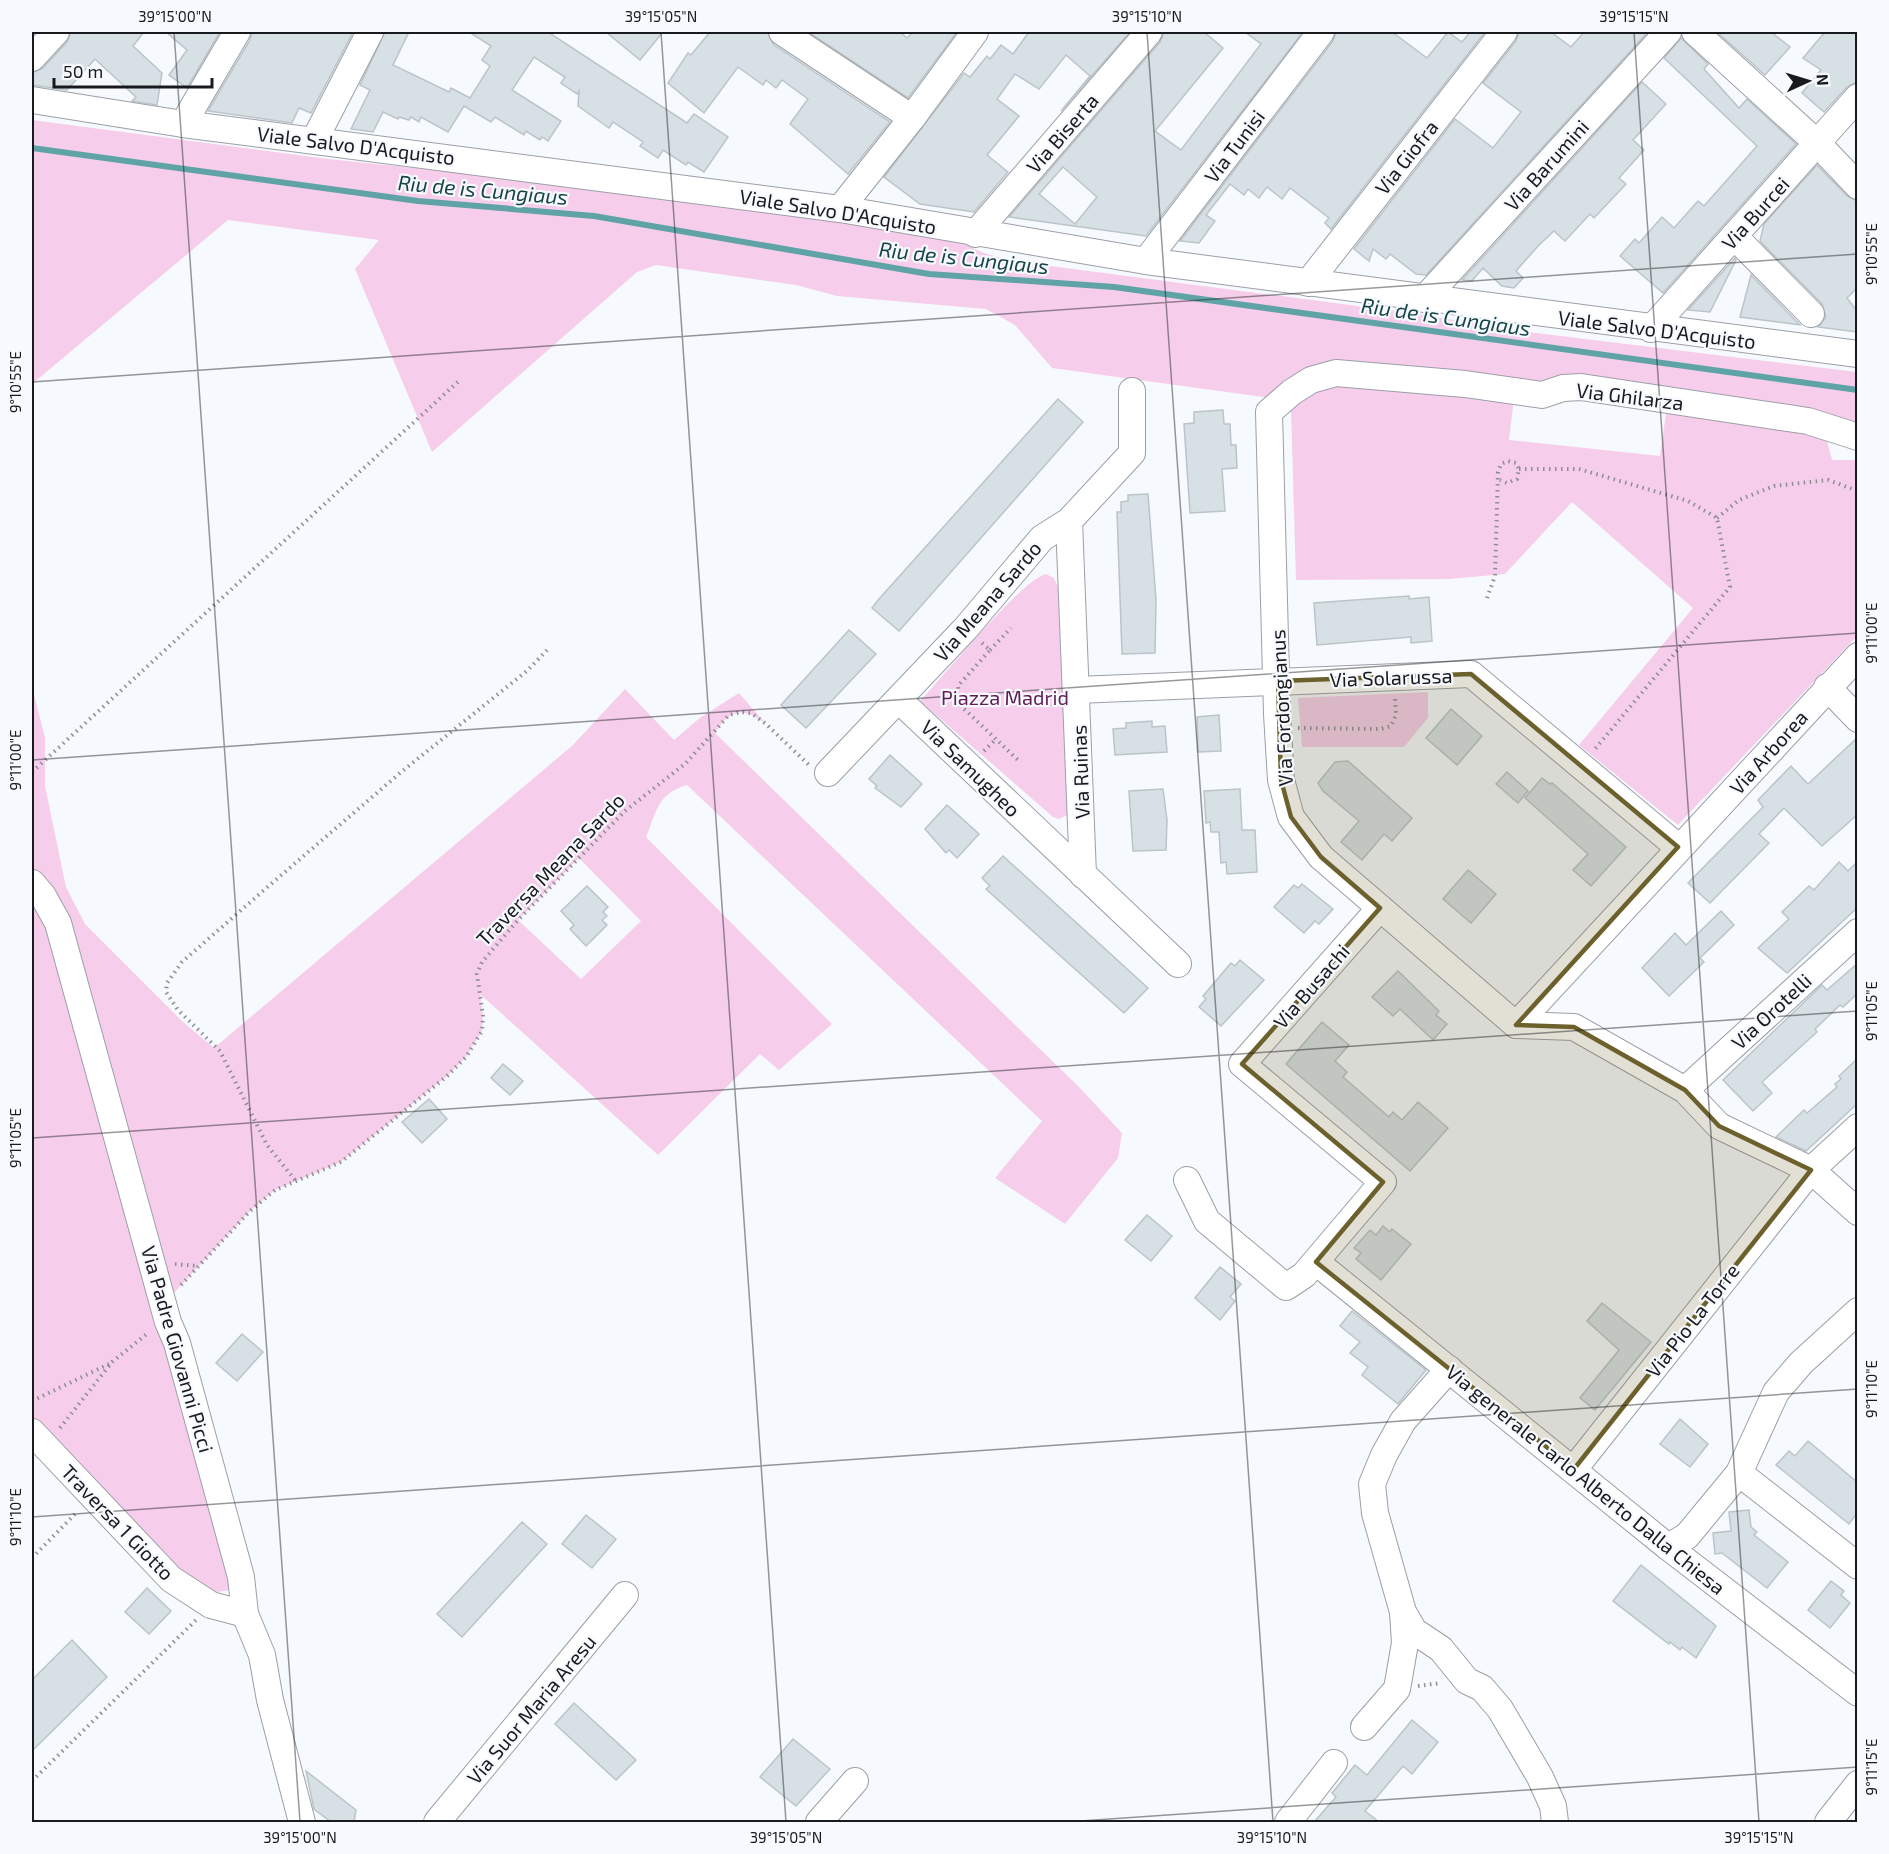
<svg xmlns="http://www.w3.org/2000/svg" width="1889" height="1854" viewBox="0 0 1889 1854" font-family="'Exo 2',sans-serif">
	<rect width="100%" height="100%" fill="#f6f9fe"/>
	<g fill="#f6ceec" fill-rule="evenodd">
		<path d="M 32,120 L 328,159 L 559,183 L 947,237 L 984,253 L 1012,261 L 1411,313 L 1528,332 L 1857,372 L 1857,429 L 1826,437 L 1832,460 L 1857,460 L 1857,636 L 1678,825 L 1579,745 L 1693,608 L 1572,502 L 1505,574 L 1449,579 L 1296,580 L 1291,409 L 1277,399 L 1052,368 L 1015,325 L 986,309 L 837,296 L 796,285 L 656,265 L 637,272 L 432,452 L 355,269 L 379,240 L 228,220 L 32,384 ZM 1529,382 L 1669,392 L 1660,456 L 1509,440 L 1513,406 Z"/>
		<path d="M 1046,574 L 1054,578 L 1058,587 L 1069,809 L 1067,815 L 1059,819 L 1053,817 L 920,701 C 941,679 1023,578 1046,574 Z"/>
		<path d="M 32,686 L 45,738 L 45,786 L 66,887 L 85,924 L 183,1022 L 214,1048 L 573,745 L 625,689 L 674,740 L 701,717 L 739,693 L 766,724 C 742,707 732,708 715,733 L 1079,1087 L 1122,1133 L 1118,1158 L 1065,1224 L 995,1178 L 1042,1121 L 687,785 C 657,794 657,811 646,837 L 832,1024 L 779,1070 L 760,1054 L 658,1155 L 480,994 L 483,1016 L 482,1031 L 466,1057 L 447,1076 L 341,1162 L 275,1190 L 250,1211 L 173,1294 L 50,890 L 32,867 ZM 579,858 L 641,921 L 581,979 L 518,920 Z"/>
		<path d="M 1428,692 L 1428,718 L 1404,747 L 1302,747 L 1298,698 Z"/>
		<path d="M 32,895 L 49,920 L 173,1379 L 185,1403 L 234,1581 L 229,1590 L 218,1592 L 190,1586 L 32,1420 Z"/>
	</g>
	<g fill="none" stroke-linecap="round" stroke-linejoin="round">
		<path stroke="#5fa3a7" stroke-width="6" d="M 32,148 L 418,201 L 594,216 L 929,274 L 1114,287 L 1858,390"/>
	</g>
	<g fill="#d7e0e5" stroke="#bbc4c9" stroke-width="1.5" fill-rule="evenodd">
		<path d="M 71,32 L 144,32 L 133,46 L 162,73 L 157,105 L 132,101 L 136,97 L 95,59 L 67,90 L 32,85 L 32,73 L 43,68 L 67,42 Z"/>
		<path d="M 166,32 L 220,32 L 187,88 L 169,75 L 187,50 Z"/>
		<path d="M 252,32 L 353,32 L 311,113 L 299,108 L 292,123 L 208,111 L 250,40 Z"/>
		<path d="M 385,32 L 409,32 L 393,65 L 449,92 L 451,88 L 470,98 L 490,66 L 482,60 L 491,46 L 469,32 L 548,32 L 687,123 L 694,114 L 728,137 L 704,172 L 688,162 L 686,165 L 663,150 L 658,158 L 640,146 L 643,142 L 613,122 L 609,128 L 578,106 L 579,91 L 577,94 L 561,83 L 565,77 L 534,57 L 512,90 L 561,121 L 548,141 L 542,137 L 540,140 L 526,131 L 524,135 L 495,117 L 491,122 L 464,106 L 448,132 L 421,117 L 419,122 L 411,117 L 409,120 L 399,117 L 398,119 L 383,112 L 373,132 L 351,129 L 370,90 L 360,85 Z"/>
		<path d="M 606,32 L 663,32 L 640,60 Z"/>
		<path d="M 710,32 L 767,32 L 774,45 L 890,122 L 848,174 L 790,124 L 808,99 L 782,80 L 776,88 L 766,80 L 763,85 L 738,67 L 704,113 L 668,83 L 688,53 L 691,55 Z"/>
		<path d="M 808,32 L 900,32 L 907,38 L 913,32 L 957,32 L 908,98 Z"/>
		<path d="M 1029,32 L 1130,32 L 1061,111 L 1090,76 L 1066,55 L 1039,89 L 1015,74 L 997,99 L 1019,116 L 987,155 L 1008,172 L 974,212 L 920,204 L 884,177 L 964,73 L 970,77 L 987,56 L 990,59 L 1001,45 L 1013,54 Z"/>
		<path d="M 1164,32 L 1204,32 L 1223,48 L 1155,131 L 1181,150 L 1261,44 L 1245,32 L 1303,32 L 1146,236 L 1009,217 L 1160,42 ZM 1063,167 L 1097,197 L 1075,224 L 1039,194 Z"/>
		<path d="M 1336,32 L 1392,32 L 1427,58 L 1448,32 L 1462,42 L 1470,32 L 1485,32 L 1331,229 L 1325,223 L 1329,218 L 1290,188 L 1282,199 L 1267,187 L 1259,198 L 1248,189 L 1244,195 L 1230,184 L 1206,215 L 1215,221 L 1199,243 L 1180,241 L 1333,41 Z"/>
		<path d="M 1519,32 L 1551,32 L 1571,47 L 1584,32 L 1648,32 L 1426,275 L 1416,274 L 1390,254 L 1386,259 L 1373,249 L 1369,261 L 1354,249 L 1455,119 L 1493,148 L 1521,112 L 1483,83 L 1516,41 Z"/>
		<path d="M 1717,32 L 1771,32 L 1790,47 L 1765,75 Z"/>
		<path d="M 1825,32 L 1857,32 L 1857,82 L 1847,87 L 1824,112 L 1802,93 L 1821,70 L 1803,58 Z"/>
		<path d="M 1681,38 L 1708,64 L 1704,69 L 1739,108 L 1747,99 L 1796,144 L 1663,293 L 1620,256 L 1635,239 L 1639,243 L 1662,217 L 1674,228 L 1698,201 L 1704,206 L 1757,146 L 1664,58 Z"/>
		<path d="M 1642,82 L 1666,104 L 1633,140 L 1644,150 L 1619,178 L 1626,184 L 1594,218 L 1590,214 L 1565,241 L 1554,231 L 1539,245 L 1516,271 L 1523,278 L 1514,288 L 1502,286 L 1483,268 L 1472,281 L 1462,280 Z"/>
		<path d="M 1817,165 L 1847,196 L 1857,201 L 1857,288 L 1847,298 L 1857,311 L 1857,332 L 1818,327 L 1826,317 L 1822,304 L 1760,241 L 1764,224 Z"/>
		<path d="M 1735,258 L 1736,260 L 1710,312 L 1688,310 Z"/>
		<path d="M 1751,275 L 1800,325 L 1801,325 L 1740,317 Z"/>
		<path d="M 1058,399 L 1083,422 L 899,631 L 872,608 L 879,599 Z"/>
		<path d="M 1223,410 L 1224,424 L 1230,424 L 1231,445 L 1236,445 L 1237,468 L 1222,469 L 1225,511 L 1190,513 L 1184,424 L 1194,423 L 1194,412 Z"/>
		<path d="M 1148,494 L 1156,600 L 1155,653 L 1122,654 L 1117,512 L 1121,512 L 1121,502 L 1128,501 L 1128,495 Z"/>
		<path d="M 1409,596 L 1409,599 L 1429,597 L 1432,641 L 1411,643 L 1411,637 L 1317,645 L 1314,603 Z"/>
		<path d="M 849,630 L 876,654 L 806,728 L 781,705 Z"/>
		<path d="M 1451,709 L 1482,736 L 1457,765 L 1426,738 Z"/>
		<path d="M 1219,715 L 1221,751 L 1198,752 L 1197,717 Z"/>
		<path d="M 1152,721 L 1152,727 L 1165,726 L 1167,752 L 1115,755 L 1113,729 L 1126,728 L 1126,723 Z"/>
		<path d="M 1857,738 L 1857,815 L 1822,846 L 1784,808 L 1759,834 L 1769,843 L 1710,903 L 1688,883 L 1763,807 L 1758,800 L 1791,766 L 1808,784 Z"/>
		<path d="M 890,755 L 922,784 L 901,807 L 875,788 L 877,786 L 869,779 Z"/>
		<path d="M 1348,761 L 1412,818 L 1392,841 L 1384,834 L 1362,860 L 1341,842 L 1359,821 L 1323,791 L 1318,783 L 1335,762 Z"/>
		<path d="M 1507,772 L 1528,791 L 1518,803 L 1496,784 Z"/>
		<path d="M 1542,778 L 1550,784 L 1552,783 L 1626,847 L 1591,886 L 1573,870 L 1588,854 L 1525,798 Z"/>
		<path d="M 1163,789 L 1167,820 L 1166,850 L 1133,851 L 1129,791 Z"/>
		<path d="M 1240,789 L 1242,830 L 1255,830 L 1257,872 L 1227,874 L 1226,862 L 1221,863 L 1219,832 L 1211,832 L 1210,822 L 1206,823 L 1204,791 Z"/>
		<path d="M 947,805 L 979,834 L 957,858 L 949,850 L 946,853 L 925,829 Z"/>
		<path d="M 1003,856 L 1148,988 L 1124,1013 L 986,889 L 990,886 L 982,878 Z"/>
		<path d="M 1839,862 L 1848,871 L 1857,862 L 1857,908 L 1787,973 L 1758,948 L 1789,919 L 1782,912 L 1809,886 L 1814,890 Z"/>
		<path d="M 1468,870 L 1496,894 L 1471,923 L 1443,899 Z"/>
		<path d="M 1302,884 L 1333,909 L 1319,924 L 1315,921 L 1304,933 L 1274,907 L 1294,885 L 1298,888 Z"/>
		<path d="M 587,886 L 608,907 L 603,912 L 607,916 L 602,920 L 607,925 L 586,946 L 570,929 L 574,925 L 561,911 Z"/>
		<path d="M 1721,911 L 1734,925 L 1700,958 L 1704,962 L 1669,996 L 1642,968 L 1675,933 L 1686,945 Z"/>
		<path d="M 1240,960 L 1264,980 L 1221,1026 L 1199,1007 L 1206,999 L 1203,996 L 1231,963 L 1235,966 Z"/>
		<path d="M 1857,964 L 1857,994 L 1843,1007 L 1840,1005 L 1815,1029 L 1817,1032 L 1762,1082 L 1772,1093 L 1753,1111 L 1723,1080 L 1822,985 L 1827,990 Z"/>
		<path d="M 1398,971 L 1439,1011 L 1436,1015 L 1447,1024 L 1433,1040 L 1400,1009 L 1393,1016 L 1372,997 Z"/>
		<path d="M 1322,1022 L 1349,1045 L 1335,1061 L 1347,1072 L 1343,1077 L 1389,1117 L 1393,1112 L 1402,1120 L 1418,1102 L 1448,1128 L 1410,1171 L 1286,1064 Z"/>
		<path d="M 1857,1059 L 1857,1104 L 1806,1151 L 1776,1137 L 1804,1110 L 1807,1113 L 1837,1087 L 1835,1084 L 1841,1079 L 1839,1076 Z"/>
		<path d="M 503,1064 L 523,1081 L 510,1095 L 491,1078 Z"/>
		<path d="M 429,1099 L 447,1119 L 422,1143 L 402,1122 Z"/>
		<path d="M 1147,1215 L 1172,1236 L 1151,1261 L 1125,1240 Z"/>
		<path d="M 1383,1226 L 1390,1232 L 1392,1229 L 1411,1244 L 1381,1280 L 1356,1259 L 1361,1253 L 1354,1248 L 1370,1230 L 1376,1235 Z"/>
		<path d="M 1220,1267 L 1241,1284 L 1230,1297 L 1235,1301 L 1220,1320 L 1195,1298 Z"/>
		<path d="M 1602,1303 L 1651,1342 L 1595,1410 L 1580,1398 L 1619,1350 L 1587,1321 Z"/>
		<path d="M 1352,1311 L 1426,1370 L 1398,1404 L 1362,1375 L 1368,1367 L 1350,1353 L 1360,1342 L 1340,1326 Z"/>
		<path d="M 242,1334 L 263,1352 L 237,1381 L 216,1363 Z"/>
		<path d="M 1680,1419 L 1708,1444 L 1690,1467 L 1660,1444 Z"/>
		<path d="M 1808,1441 L 1857,1482 L 1857,1513 L 1849,1524 L 1776,1465 L 1789,1451 L 1795,1456 Z"/>
		<path d="M 1749,1510 L 1751,1527 L 1757,1532 L 1754,1535 L 1788,1562 L 1767,1588 L 1722,1553 L 1715,1554 L 1713,1533 L 1731,1531 L 1729,1512 Z"/>
		<path d="M 586,1515 L 616,1539 L 592,1568 L 562,1544 Z"/>
		<path d="M 522,1522 L 547,1544 L 462,1637 L 437,1614 Z"/>
		<path d="M 1641,1565 L 1716,1626 L 1696,1658 L 1682,1647 L 1680,1650 L 1670,1642 L 1669,1644 L 1613,1601 Z"/>
		<path d="M 1831,1581 L 1844,1591 L 1841,1595 L 1850,1603 L 1830,1628 L 1808,1610 Z"/>
		<path d="M 147,1588 L 171,1611 L 149,1634 L 125,1612 Z"/>
		<path d="M 72,1640 L 107,1677 L 32,1751 L 32,1680 Z"/>
		<path d="M 574,1703 L 636,1760 L 616,1780 L 555,1724 Z"/>
		<path d="M 1412,1720 L 1438,1742 L 1412,1774 L 1403,1766 L 1365,1811 L 1379,1822 L 1314,1822 L 1336,1797 L 1332,1793 L 1355,1765 L 1367,1775 Z"/>
		<path d="M 793,1739 L 830,1769 L 796,1806 L 760,1777 Z"/>
		<path d="M 306,1771 L 356,1810 L 354,1822 L 331,1822 L 314,1809 Z"/>
	</g>
	<g fill="none" stroke-linecap="round" stroke-linejoin="round">
		<g stroke="#9c9fa7" stroke-width="28">
			<g id="minor">
				<path d="M 782,32 L 912,118"/>
				<path d="M 1695,32 L 1817,143 L 1858,186"/>
				<path d="M 32,58 L 56,32"/>
				<path d="M 32,100 L 183,124 L 840,209 L 1146,261 L 1858,354"/>
				<path d="M 183,124 L 237,32"/>
				<path d="M 315,139 L 370,32"/>
				<path d="M 840,209 L 912,118 L 975,32"/>
				<path d="M 975,234 L 1149,32"/>
				<path d="M 1734,236 L 1811,314"/>
				<path d="M 1146,261 L 1321,32"/>
				<path d="M 1308,283 L 1504,32"/>
				<path d="M 1424,299 L 1668,32"/>
				<path d="M 1651,329 L 1858,97"/>
				<path d="M 1858,437 L 1808,421 L 1581,387 L 1563,388 L 1542,395 L 1465,384 L 1336,373 L 1311,380 L 1292,392 L 1269,412 L 1277,714 L 1281,780 L 1291,817 L 1321,857 L 1516,1025 L 1574,1027 L 1685,1090 L 1719,1126 L 1811,1170 L 1858,1212"/>
				<path d="M 1069,521 L 1083,875"/>
				<path d="M 1827,687 L 1858,719"/>
				<path d="M 1077,690 L 1471,674 L 1678,847"/>
				<path d="M 899,700 L 1178,964"/>
				<path d="M 828,773 L 966,628 L 1042,538 L 1069,521 L 1132,453 L 1132,391"/>
				<path d="M 32,883 L 43,896 L 58,923 L 168,1322 L 177,1343 L 241,1577 L 245,1614 L 262,1655 L 270,1700 L 302,1822"/>
				<path d="M 1516,1025 L 1858,656"/>
				<path d="M 1685,1090 L 1858,932"/>
				<path d="M 1187,1180 L 1207,1221 L 1286,1287 L 1304,1275 L 1383,1182 L 1242,1064 L 1380,908"/>
				<path d="M 1316,1262 L 1668,1547 L 1858,1693"/>
				<path d="M 32,1432 L 171,1579 L 211,1605 L 245,1614"/>
				<path d="M 1574,1469 L 1811,1170 L 1858,1127"/>
				<path d="M 1739,1473 L 1858,1566"/>
				<path d="M 1668,1547 L 1687,1536 L 1739,1473 L 1776,1392 L 1801,1363 L 1858,1311"/>
				<path d="M 1403,1612 L 1414,1631 L 1441,1649 L 1467,1681 L 1482,1688 L 1500,1709 L 1540,1777 L 1553,1806 L 1555,1822"/>
				<path d="M 1364,1727 L 1397,1689 L 1405,1643 L 1403,1612 L 1375,1513 L 1372,1484 L 1384,1455 L 1403,1421 L 1449,1369"/>
				<path d="M 437,1822 L 625,1595"/>
				<path d="M 819,1822 L 855,1781"/>
				<path d="M 1288,1822 L 1334,1763"/>
				<path d="M 1828,1822 L 1858,1784"/>
			</g>
		</g>
		<g stroke="#8c8e92" stroke-width="4" stroke-dasharray="1.5 4.5" stroke-linecap="butt">
			<path d="M 1519,469 L 1579,469 L 1688,501 L 1717,518 L 1730,587 L 1595,749"/>
			<path d="M 1717,518 L 1739,500 L 1774,486 L 1828,480 L 1858,491"/>
			<path d="M 1487,598 L 1495,576 L 1498,472 L 1501,464 L 1508,461 L 1516,463 L 1519,469 L 1517,479 L 1507,483 L 1500,480"/>
			<path d="M 982,643 L 990,650 L 958,686 L 959,704 L 1020,762"/>
			<path d="M 990,650 L 1011,628"/>
			<path d="M 1298,728 L 1381,729 L 1391,726 L 1396,715 L 1395,699"/>
			<path d="M 984,751 L 996,739"/>
			<path d="M 32,772 L 461,379"/>
			<path d="M 295,1180 L 267,1145 L 220,1051 L 178,1010 L 166,992 L 167,983 L 182,962 L 271,884 L 400,773 L 528,670 L 547,650"/>
			<path d="M 175,1264 L 198,1266"/>
			<path d="M 181,1285 L 250,1211 L 275,1190 L 341,1162 L 447,1076 L 466,1057 L 482,1031 L 483,1016 L 477,974 L 482,962 L 518,920 L 625,811 L 686,763 L 729,715 L 741,712 L 751,713 L 766,724 L 809,765"/>
			<path d="M 32,1401 L 109,1364"/>
			<path d="M 60,1428 L 112,1362 L 148,1333"/>
			<path d="M 32,1558 L 77,1512"/>
			<path d="M 1418,1686 L 1441,1683"/>
			<path d="M 32,1781 L 196,1620"/>
		</g>
		<use href="#minor" stroke="#fff" stroke-width="26"/>
	</g>
	<path fill="#6c602d" fill-opacity="0.2" stroke="#6c602d" stroke-width="4.5" stroke-linejoin="round" d="M 1471,674 L 1678,847 L 1516,1025 L 1574,1027 L 1685,1090 L 1719,1126 L 1811,1170 L 1574,1469 L 1316,1262 L 1383,1182 L 1242,1064 L 1380,908 L 1321,857 L 1291,817 L 1281,780 L 1278,681 Z"/>
	<path fill="none" stroke="#191a1d" stroke-width="1.5" stroke-opacity="0.45" d="M 174,32 L 300,1822M 661,32 L 786,1822M 1147,32 L 1273,1822M 1634,32 L 1759,1822M 32,382 L 1858,254M 32,760 L 1858,633M 32,1138 L 1858,1011M 32,1517 L 1858,1389M 1066,1822 L 1858,1767"/>
	<g text-anchor="middle" dominant-baseline="central" stroke-width="4.5" stroke-linejoin="round" paint-order="stroke">
		<g font-size="20" fill="#191a1d" stroke="#f6f9fe">
			<text transform="translate(1062 133) rotate(-49)">Via Biserta</text>
			<text transform="translate(356 145) rotate(7)">Viale Salvo D'Acquisto</text>
			<text transform="translate(1234 146) rotate(-53)">Via Tunisi</text>
			<text transform="translate(1406 157) rotate(-52)">Via Giofra</text>
			<text transform="translate(1546 165) rotate(-48)">Via Barumini</text>
			<text transform="translate(838 211) rotate(9)">Viale Salvo D'Acquisto</text>
			<text transform="translate(1755 213) rotate(-48)">Via Burcei</text>
			<text transform="translate(1657 329) rotate(7)">Viale Salvo D'Acquisto</text>
			<text transform="translate(1630 396) rotate(7)">Via Ghilarza</text>
			<text transform="translate(987 601) rotate(-49)">Via Meana Sardo</text>
			<text transform="translate(1391 677) rotate(-2)">Via Solarussa</text>
			<text transform="translate(1281 708) rotate(-93)">Via Fordongianus</text>
			<text transform="translate(1768 752) rotate(-48)">Via Arborea</text>
			<text transform="translate(971 768) rotate(44)">Via Samugheo</text>
			<text transform="translate(1080 772) rotate(-92)">Via Ruinas</text>
			<text transform="translate(550 869) rotate(-46)">Traversa Meana Sardo</text>
			<text transform="translate(1311 986) rotate(-49)">Via Busachi</text>
			<text transform="translate(1771 1011) rotate(-43)">Via Orotelli</text>
			<text transform="translate(1692 1320) rotate(-52)">Via Pio La Torre</text>
			<text transform="translate(178 1349) rotate(74)">Via Padre Giovanni Picci</text>
			<text transform="translate(1586 1479) rotate(39)">Via generale Carlo Alberto Dalla Chiesa</text>
			<text transform="translate(118 1522) rotate(46)">Traversa 1 Giotto</text>
			<text transform="translate(531 1709) rotate(-50)">Via Suor Maria Aresu</text>
		</g>
		<g font-size="20" fill="#601c55" stroke="#f6f9fe">
			<text x="1005" y="697">Piazza Madrid</text>
		</g>
		<g font-size="21" font-style="italic" fill="#164445" stroke="#f6f9fe">
			<text transform="translate(483 189) rotate(5)">Riu de is Cungiaus</text>
			<text transform="translate(964 257) rotate(6)">Riu de is Cungiaus</text>
			<text transform="translate(1446 316) rotate(8)">Riu de is Cungiaus</text>
		</g>
	</g>
	<rect width="1889" height="1854" fill="none" stroke="#f6f9fe" stroke-width="66"/>
	<g transform="translate(1808 81) rotate(86)" stroke="#f6f9fe" stroke-width="4.5" paint-order="stroke">
	<path d="M0-4.5L10 22L0 15L-10 22Z" fill="#191a1d"/>
	<text y="-9" font-size="16" font-weight="bold" text-anchor="middle" fill="#191a1d">N</text>
	</g>
	<path d="M54 78v9h158v-9" fill="none" stroke="#191a1d" stroke-width="3"/>
	<text x="63" y="78" font-size="18" fill="#191a1d" stroke="#f6f9fe" stroke-width="4.5" paint-order="stroke">50 m</text>
	<rect x="33" y="33" width="1823" height="1788" fill="none" stroke="#191a1d" stroke-width="2"/>
	<g font-size="15" text-anchor="middle" fill="#191a1d">
		<text x="175" y="22">39°15'00"N</text>
		<text x="661" y="22">39°15'05"N</text>
		<text x="1147" y="22">39°15'10"N</text>
		<text x="1634" y="22">39°15'15"N</text>
		<text transform="translate(1872 254) rotate(-90)" y="5">9°10'55"E</text>
		<text transform="translate(16 382) rotate(-90)" y="5">9°10'55"E</text>
		<text transform="translate(1872 633) rotate(-90)" y="5">9°11'00"E</text>
		<text transform="translate(16 760) rotate(-90)" y="5">9°11'00"E</text>
		<text transform="translate(1872 1011) rotate(-90)" y="5">9°11'05"E</text>
		<text transform="translate(16 1138) rotate(-90)" y="5">9°11'05"E</text>
		<text transform="translate(1872 1389) rotate(-90)" y="5">9°11'10"E</text>
		<text transform="translate(16 1517) rotate(-90)" y="5">9°11'10"E</text>
		<text transform="translate(1872 1767) rotate(-90)" y="5">9°11'15"E</text>
		<text x="300" y="1843">39°15'00"N</text>
		<text x="786" y="1843">39°15'05"N</text>
		<text x="1272" y="1843">39°15'10"N</text>
		<text x="1759" y="1843">39°15'15"N</text>
	</g>
</svg>
